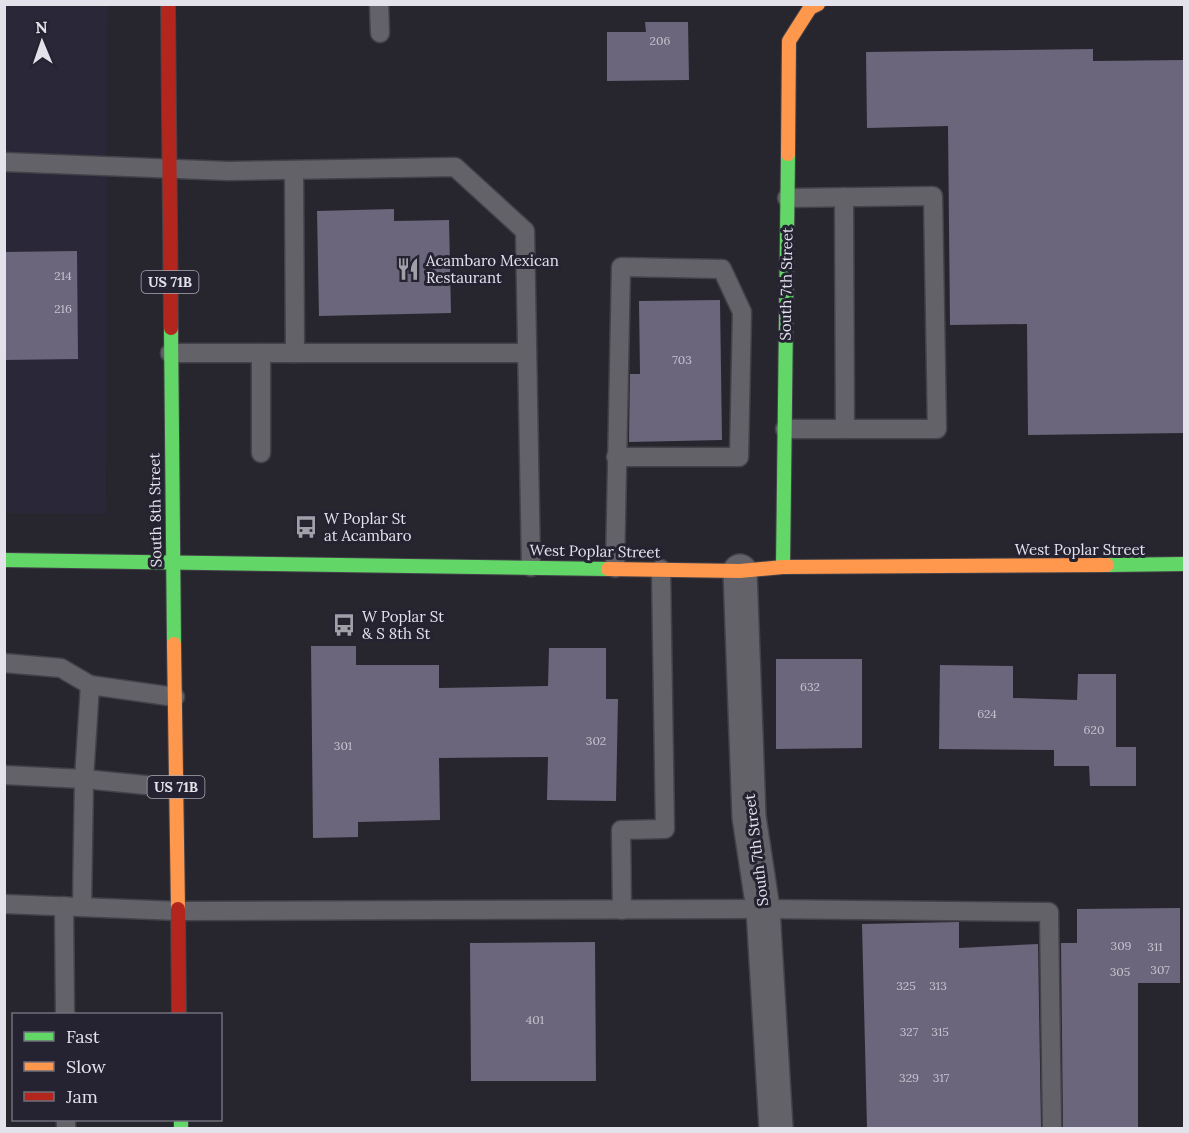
<svg xmlns="http://www.w3.org/2000/svg" width="1189" height="1133" viewBox="0 0 1189 1133" font-family="Lora,serif">
	<rect width="100%" height="100%" fill="#27262e"/>
	<path fill="#2a2738" d="M 5,5 L 107,5 L 106,514 L 5,513 Z"/>
	<g fill="#6b667b">
		<path d="M 645,22 L 688,22 L 689,80 L 607,81 L 607,32 L 646,32 Z"/>
		<path d="M 1093,49 L 1093,61 L 1185,60 L 1185,433 L 1028,435 L 1027,324 L 950,325 L 948,126 L 867,128 L 866,52 Z"/>
		<path d="M 394,209 L 394,221 L 449,220 L 451,313 L 319,316 L 317,211 Z"/>
		<path d="M 77,251 L 78,359 L 4,360 L 4,252 Z"/>
		<path d="M 720,300 L 722,440 L 629,442 L 630,374 L 640,374 L 639,301 Z"/>
		<path d="M 311,646 L 356,646 L 356,665 L 439,665 L 439,688 L 548,686 L 549,648 L 606,648 L 606,699 L 618,699 L 616,801 L 547,800 L 548,757 L 439,758 L 440,820 L 358,822 L 358,837 L 313,838 Z"/>
		<path d="M 776,659 L 862,659 L 862,748 L 776,749 Z"/>
		<path d="M 940,665 L 1013,666 L 1013,698 L 1077,700 L 1078,674 L 1116,674 L 1116,747 L 1136,747 L 1136,786 L 1090,786 L 1089,766 L 1054,766 L 1054,750 L 939,749 Z"/>
		<path d="M 1180,908 L 1180,983 L 1138,983 L 1138,1128 L 1063,1128 L 1061,943 L 1077,943 L 1077,909 Z"/>
		<path d="M 959,922 L 959,948 L 1038,944 L 1041,1128 L 867,1128 L 862,924 Z"/>
		<path d="M 595,942 L 596,1081 L 471,1081 L 470,943 Z"/>
	</g>
	<g fill="none" stroke-linecap="round" stroke-linejoin="round">
		<g stroke="#434249" stroke-width="21">
			<g id="lane">
				<path d="M 379,4 L 380,33"/>
				<path d="M 4,162 L 228,171 L 455,167 L 525,231 L 531,567"/>
				<path d="M 294,170 L 295,353"/>
				<path d="M 844,197 L 845,429"/>
				<path d="M 170,353 L 527,353"/>
				<path d="M 785,429 L 937,429 L 933,196 L 787,198"/>
				<path d="M 261,453 L 261,353"/>
				<path d="M 615,568 L 621,267 L 722,269 L 742,312 L 739,457 L 616,457"/>
				<path d="M 4,663 L 61,668 L 90,685"/>
				<path d="M 4,775 L 84,779 L 176,788"/>
				<path d="M 4,904 L 178,911 L 763,909 L 1049,912 L 1052,1128"/>
				<path d="M 64,906 L 65,1014"/>
				<path d="M 82,907 L 84,779 L 90,685 L 175,697"/>
				<path d="M 622,910 L 621,830 L 665,829 L 661,569"/>
				<path d="M 66,1120 L 66,1128"/>
			</g>
		</g>
		<g stroke="#434249" stroke-width="36">
			<path id="street" d="M 740,571 L 749,817 L 763,909 L 776,1128"/>
		</g>
		<g stroke="#434249" stroke-width="16">
			<g id="fast">
				<path d="M 171,328 L 174,644"/>
				<path d="M 4,560 L 608,569"/>
				<path d="M 1107,565 L 1184,564"/>
				<path d="M 783,567 L 788,154"/>
				<path d="M 181,1120 L 181,1128"/>
			</g>
		</g>
		<g stroke="#434249" stroke-width="16">
			<g id="slow">
				<path d="M 788,154 L 789,41 L 810,8 L 818,4"/>
				<path d="M 608,569 L 740,571 L 783,567 L 1107,565"/>
				<path d="M 174,644 L 178,909"/>
			</g>
		</g>
		<g stroke="#434249" stroke-width="16">
			<g id="jam">
				<path d="M 168,4 L 171,328"/>
				<path d="M 178,909 L 179,1014"/>
			</g>
		</g>
		<use href="#lane" stroke="#626268" stroke-width="18"/>
		<use href="#street" stroke="#626268" stroke-width="33"/>
		<use href="#fast" stroke="#63d668" stroke-width="14"/>
		<use href="#slow" stroke="#ff974d" stroke-width="14"/>
		<use href="#jam" stroke="#b3261e" stroke-width="14"/>
	</g>
	<defs>
		<g id="restaurant-bare" transform="scale(1.8)"><path d="M-5-6h1v4h1v-4h1v4h1v-4h1v5L-1.5 .5V6h-2V.5L-5-1ZM5-6V6H3V1.5H1.5Q1.5-4 5-6Z" fill="#a1a0a9" stroke="#252331" stroke-width="2.5" paint-order="stroke"/></g>
		<g id="bus-bare" transform="scale(1.8)"><path d="M-5-6H5V4H4V6H2V4H-2V6H-4V4H-5ZM-3.5-4V0h7V-4ZM-3.5 1.2v1.5H-2V1.2ZM2 1.2v1.5H3.5V1.2Z" fill="#a1a0a9" stroke="#252331" stroke-width="2.5" paint-order="stroke"/></g>
	</defs>
	<g fill-rule="evenodd">
		<use href="#restaurant-bare" x="408" y="269"/>
		<use href="#bus-bare" x="306" y="527"/>
		<use href="#bus-bare" x="344" y="625"/>
	</g>
	<g text-anchor="middle" dominant-baseline="central" stroke-width="6" stroke-linejoin="round" paint-order="stroke">
		<g font-size="12" fill="#c5c3cf">
			<text x="660" y="40">206</text>
			<text x="63" y="275">214</text>
			<text x="63" y="308">216</text>
			<text x="682" y="359">703</text>
			<text x="810" y="686">632</text>
			<text x="987" y="713">624</text>
			<text x="1094" y="729">620</text>
			<text x="596" y="740">302</text>
			<text x="343" y="745">301</text>
			<text x="1121" y="945">309</text>
			<text x="1155" y="946">311</text>
			<text x="1160" y="969">307</text>
			<text x="1120" y="971">305</text>
			<text x="906" y="985">325</text>
			<text x="938" y="985">313</text>
			<text x="535" y="1019">401</text>
			<text x="909" y="1031">327</text>
			<text x="940" y="1031">315</text>
			<text x="909" y="1077">329</text>
			<text x="941" y="1077">317</text>
		</g>
		<g fill="#252331" stroke="#aaa9b3" stroke-width="1.5">
			<rect x="141.5" y="271" width="57" height="22" rx="4.5"/>
			<rect x="147.5" y="776" width="57" height="22" rx="4.5"/>
		</g>
		<g font-size="14" font-weight="bold" fill="#e3e2eb">
			<text x="170" y="282">US 71B</text>
			<text x="176" y="787">US 71B</text>
		</g>
		<g font-size="15" fill="#e3e2eb" stroke="#252331" text-anchor="start">
			<text x="426" y="260">Acambaro Mexican<tspan x="426" dy="17">Restaurant</tspan></text>
			<text x="324" y="518">W Poplar St<tspan x="324" dy="17">at Acambaro</tspan></text>
			<text x="362" y="616">W Poplar St<tspan x="362" dy="17">&amp; S 8th St</tspan></text>
		</g>
		<g font-size="15" fill="#e3e2eb" stroke="#252331">
			<text transform="translate(786 284) rotate(-89)">South 7th Street</text>
			<text transform="translate(155 510) rotate(-91)">South 8th Street</text>
			<text x="1080" y="549">West Poplar Street</text>
			<text transform="translate(595 551) rotate(1)">West Poplar Street</text>
			<text transform="translate(756 850) rotate(-97)">South 7th Street</text>
		</g>
	</g>
	<rect width="1189" height="1133" fill="none" stroke="#e3e2eb" stroke-width="12"/>
	<rect x="12" y="1013" width="210" height="108" fill="#252331" stroke="#716f7b" stroke-width="1.5"/>
	<rect x="24" y="1032" width="30" height="9" fill="#63d668" stroke="#716f7b" stroke-width="1.5"/>
	<text x="66" y="1043" font-size="18" fill="#e3e2eb">Fast</text>
	<rect x="24" y="1062" width="30" height="9" fill="#ff974d" stroke="#716f7b" stroke-width="1.5"/>
	<text x="66" y="1073" font-size="18" fill="#e3e2eb">Slow</text>
	<rect x="24" y="1092" width="30" height="9" fill="#b3261e" stroke="#716f7b" stroke-width="1.5"/>
	<text x="66" y="1103" font-size="18" fill="#e3e2eb">Jam</text>
	<g transform="translate(42 42) rotate(358)" stroke="#252331" stroke-width="4.5" paint-order="stroke">
	<path d="M0-4.5L10 22L0 15L-10 22Z" fill="#e3e2eb"/>
	<text y="-9" font-size="16" font-weight="bold" text-anchor="middle" fill="#e3e2eb">N</text>
	</g>
</svg>
